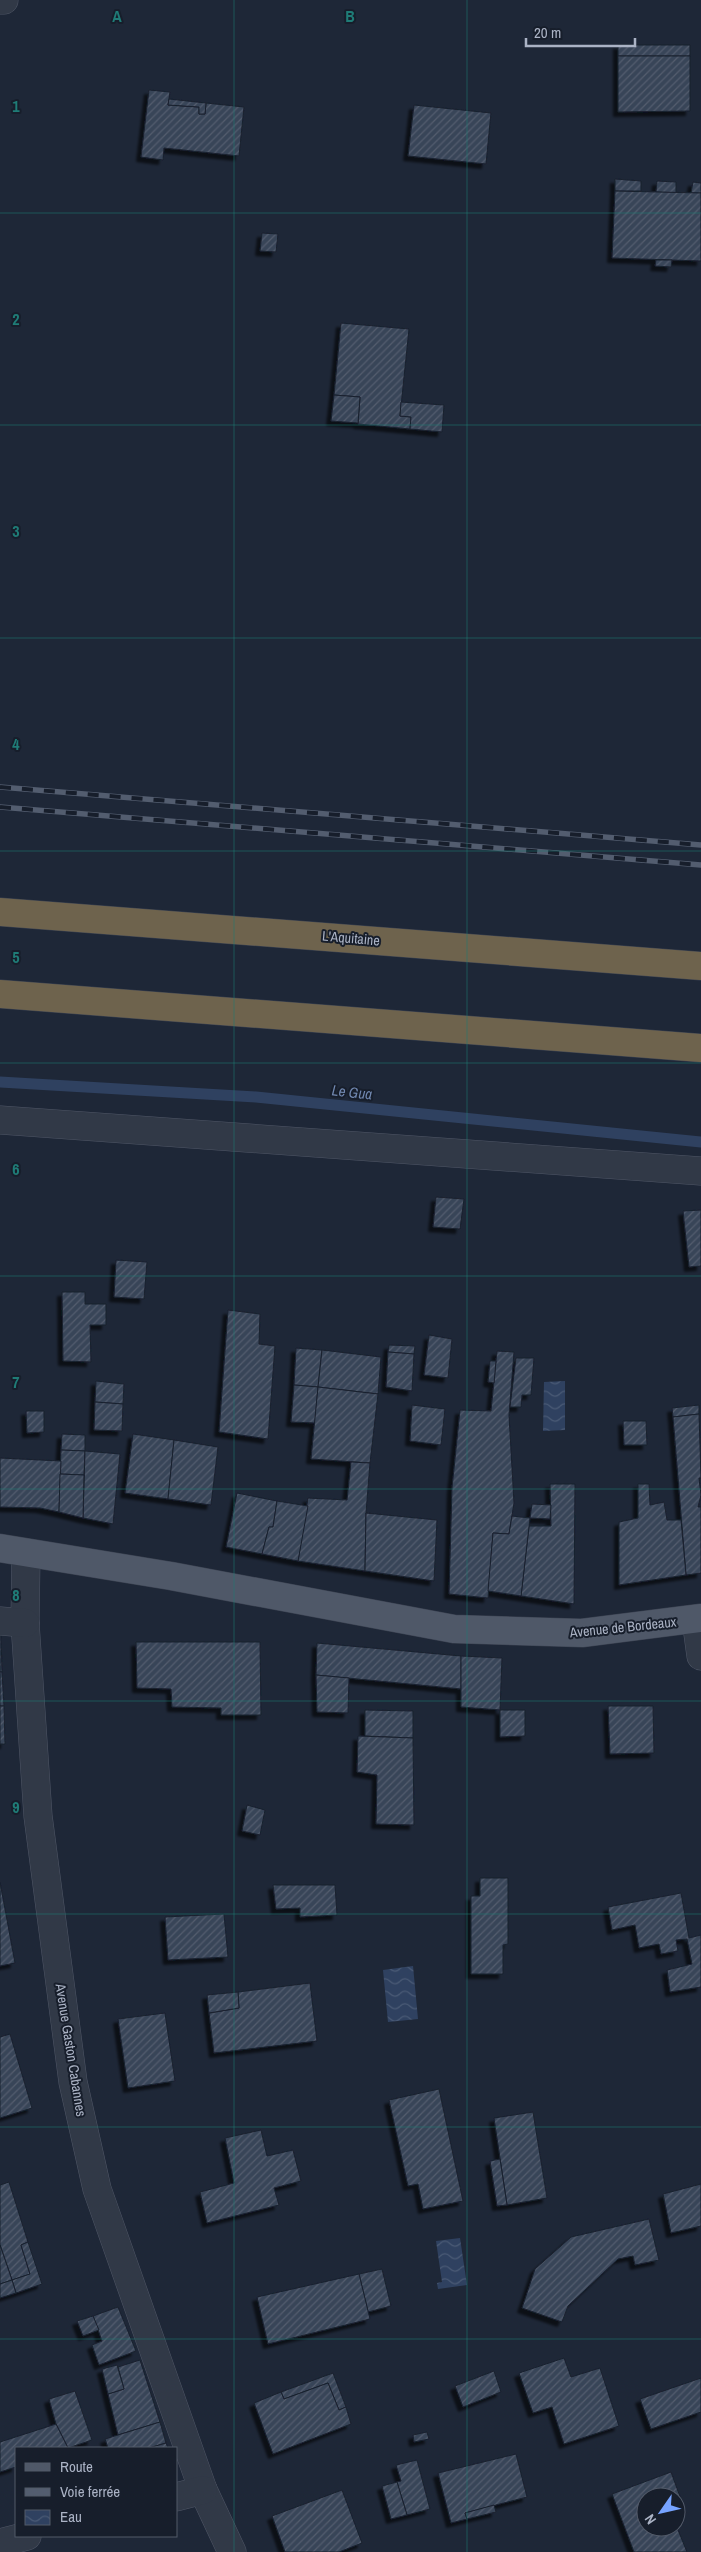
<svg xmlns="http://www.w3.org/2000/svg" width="701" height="2552" viewBox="0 0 701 2552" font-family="'Archivo Narrow',sans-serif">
	<defs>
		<pattern id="water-waves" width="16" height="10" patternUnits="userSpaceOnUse" patternTransform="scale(1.25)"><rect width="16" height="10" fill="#2f4160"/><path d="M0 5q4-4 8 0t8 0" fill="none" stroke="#4a5a75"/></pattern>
		<pattern id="building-hatch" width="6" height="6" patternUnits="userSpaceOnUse" patternTransform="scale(1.25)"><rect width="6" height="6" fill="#394558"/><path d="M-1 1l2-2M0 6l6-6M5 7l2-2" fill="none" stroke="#535d6e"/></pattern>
		<filter id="shadow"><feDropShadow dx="-4.5" dy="4.5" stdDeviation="1" flood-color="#0009"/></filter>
	</defs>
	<rect width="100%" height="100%" fill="#1e2737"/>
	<g fill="url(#water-waves)">
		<path d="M 565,1381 L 565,1430 L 543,1431 L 544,1382 Z"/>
		<path d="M 413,1966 L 418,2019 L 388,2022 L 383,1970 Z"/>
		<path d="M 460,2238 L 467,2285 L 438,2289 L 437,2283 L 442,2282 L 436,2241 Z"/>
	</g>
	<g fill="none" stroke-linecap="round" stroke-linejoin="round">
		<path stroke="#2f4160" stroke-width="11" d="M 0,1082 L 256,1097 L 701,1142"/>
	</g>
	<g fill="url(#building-hatch)" stroke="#19202e" filter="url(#shadow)">
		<rect x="618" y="45" width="72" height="11"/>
		<path d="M 618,56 L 690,56 L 690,111 L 618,112 Z"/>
		<path d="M 149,90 L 170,92 L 168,105 L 199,107 L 199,114 L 205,114 L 206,103 L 244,107 L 239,156 L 164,148 L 163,160 L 141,157 Z"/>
		<path d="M 169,99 L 206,103 L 205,114 L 199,114 L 199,107 L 168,105 Z"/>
		<path d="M 414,105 L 491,113 L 486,164 L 408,156 Z"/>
		<path d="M 615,179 L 641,181 L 641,191 L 615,191 Z"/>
		<path d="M 657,181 L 676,182 L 676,193 L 656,192 Z"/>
		<path d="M 693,182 L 701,183 L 701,193 L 691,193 Z"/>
		<path d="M 615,191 L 701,193 L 701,261 L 612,258 Z"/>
		<path d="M 262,233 L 278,234 L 276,252 L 260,251 Z"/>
		<path d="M 656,260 L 672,260 L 671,267 L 655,266 Z"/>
		<path d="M 341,323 L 409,329 L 400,416 L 411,417 L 410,429 L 358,424 L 360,397 L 334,395 Z"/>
		<path d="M 334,395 L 360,397 L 358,423 L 331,421 Z"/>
		<path d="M 401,402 L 444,405 L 442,432 L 410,429 L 411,417 L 400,416 Z"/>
		<path d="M 436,1197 L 464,1199 L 460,1229 L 433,1227 Z"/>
		<path d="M 701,1210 L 701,1266 L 689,1267 L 683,1211 Z"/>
		<path d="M 116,1260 L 147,1262 L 144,1299 L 114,1297 Z"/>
		<path d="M 62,1292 L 85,1292 L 85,1304 L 106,1304 L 106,1325 L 90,1325 L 91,1362 L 63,1361 Z"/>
		<path d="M 228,1310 L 260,1314 L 259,1344 L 275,1346 L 268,1439 L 219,1432 Z"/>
		<path d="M 429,1335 L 452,1339 L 448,1378 L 424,1375 Z"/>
		<path d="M 389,1345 L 415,1346 L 414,1354 L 388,1352 Z"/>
		<path d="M 296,1348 L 322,1350 L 318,1387 L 294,1385 Z"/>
		<path d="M 322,1350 L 381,1357 L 378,1394 L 318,1387 Z"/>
		<path d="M 497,1351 L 514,1352 L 509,1415 L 514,1503 L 509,1534 L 493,1533 L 488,1598 L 449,1594 L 452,1488 L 460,1410 L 491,1411 Z"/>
		<path d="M 388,1352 L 414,1354 L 412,1391 L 386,1387 Z"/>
		<path d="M 516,1358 L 534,1358 L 531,1395 L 522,1395 L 521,1407 L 510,1407 Z"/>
		<path d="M 490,1361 L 496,1361 L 494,1383 L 488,1382 Z"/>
		<path d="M 96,1381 L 124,1384 L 123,1404 L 95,1402 Z"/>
		<path d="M 294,1385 L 318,1387 L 315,1423 L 291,1422 Z"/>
		<path d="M 318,1387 L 378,1394 L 370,1463 L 311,1459 Z"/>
		<path d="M 95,1402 L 123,1404 L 122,1431 L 94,1430 Z"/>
		<path d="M 412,1405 L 445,1409 L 441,1445 L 410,1441 Z"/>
		<path d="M 699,1405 L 699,1414 L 673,1417 L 672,1408 Z"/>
		<path d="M 26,1411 L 44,1411 L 44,1432 L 27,1433 Z"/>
		<path d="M 699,1414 L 701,1478 L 699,1478 L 701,1495 L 698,1507 L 701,1507 L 701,1573 L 686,1575 L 673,1417 Z"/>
		<path d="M 623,1421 L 646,1421 L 647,1445 L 624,1445 Z"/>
		<path d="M 62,1434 L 85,1435 L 85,1451 L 61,1450 Z"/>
		<path d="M 133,1434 L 174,1440 L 168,1499 L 125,1493 Z"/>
		<path d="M 174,1440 L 218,1447 L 211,1505 L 168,1499 Z"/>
		<path d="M 61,1450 L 85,1451 L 84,1475 L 60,1474 Z"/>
		<path d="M 85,1451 L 120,1454 L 113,1524 L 83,1518 Z"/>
		<path d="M 0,1458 L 61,1461 L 59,1512 L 40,1508 L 0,1507 Z"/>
		<path d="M 351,1462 L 370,1463 L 366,1513 L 365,1571 L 298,1561 L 308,1498 L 347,1500 Z"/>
		<path d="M 60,1474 L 84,1475 L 83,1518 L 59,1512 Z"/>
		<path d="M 550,1484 L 575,1484 L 574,1604 L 521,1596 L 529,1526 L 551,1526 Z"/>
		<path d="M 638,1484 L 649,1484 L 650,1505 L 664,1502 L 667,1520 L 681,1520 L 686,1575 L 619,1585 L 619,1522 L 638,1518 Z"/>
		<path d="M 237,1493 L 277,1501 L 273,1527 L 269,1527 L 262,1554 L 226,1547 Z"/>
		<path d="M 277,1501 L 308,1506 L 298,1561 L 262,1554 L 269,1527 L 273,1527 Z"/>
		<path d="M 532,1504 L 551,1505 L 550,1519 L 530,1518 Z"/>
		<path d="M 366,1513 L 437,1520 L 434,1581 L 365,1571 Z"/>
		<path d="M 512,1516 L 530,1518 L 521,1596 L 488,1591 L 493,1533 L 509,1534 Z"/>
		<path d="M 0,1635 L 1,1635 L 2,1672 L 0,1672 Z"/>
		<path d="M 136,1642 L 260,1642 L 261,1715 L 221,1715 L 221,1708 L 172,1707 L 171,1689 L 137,1688 Z"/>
		<path d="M 317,1643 L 461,1656 L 461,1689 L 316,1675 Z"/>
		<path d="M 461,1656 L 502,1658 L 500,1710 L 461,1707 Z"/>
		<path d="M 0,1672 L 2,1672 L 4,1706 L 0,1706 Z"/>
		<path d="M 316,1675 L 349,1678 L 348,1713 L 317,1712 Z"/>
		<path d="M 0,1706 L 4,1706 L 5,1744 L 0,1744 Z"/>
		<path d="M 608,1706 L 653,1706 L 654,1753 L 610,1754 Z"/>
		<path d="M 365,1710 L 413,1711 L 413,1738 L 365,1736 Z"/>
		<path d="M 500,1710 L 525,1710 L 525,1736 L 500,1737 Z"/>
		<path d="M 358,1736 L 413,1738 L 414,1825 L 376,1824 L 377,1775 L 357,1772 Z"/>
		<path d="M 247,1805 L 265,1810 L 260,1835 L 242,1831 Z"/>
		<path d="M 480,1878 L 508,1878 L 508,1944 L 503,1945 L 503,1974 L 471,1974 L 471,1896 L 480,1896 Z"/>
		<path d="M 0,1882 L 15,1963 L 0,1966 Z"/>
		<path d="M 273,1885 L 335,1885 L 337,1915 L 300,1917 L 300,1908 L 276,1909 Z"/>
		<path d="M 681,1893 L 689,1938 L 701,1935 L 701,1987 L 670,1992 L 667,1970 L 692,1964 L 687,1939 L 676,1940 L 678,1951 L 661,1954 L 659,1944 L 639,1948 L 635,1925 L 612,1930 L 608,1907 Z"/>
		<path d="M 224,1914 L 228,1957 L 168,1960 L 165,1917 Z"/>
		<path d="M 310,1983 L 317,2041 L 214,2053 L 209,2013 L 239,2008 L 238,1992 Z"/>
		<path d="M 238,1992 L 239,2008 L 209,2013 L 207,1995 Z"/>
		<path d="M 165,2013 L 175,2081 L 128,2088 L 118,2019 Z"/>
		<path d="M 10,2034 L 32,2108 L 0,2118 L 0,2037 Z"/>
		<path d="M 439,2089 L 463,2201 L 423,2209 L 418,2184 L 408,2186 L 389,2100 Z"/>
		<path d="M 533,2112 L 547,2198 L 507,2205 L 494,2118 Z"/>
		<path d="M 261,2130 L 267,2156 L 293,2150 L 301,2181 L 274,2188 L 279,2205 L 207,2223 L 200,2192 L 234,2183 L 225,2138 Z"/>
		<path d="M 500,2159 L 507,2205 L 497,2206 L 490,2161 Z"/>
		<path d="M 9,2182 L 28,2242 L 21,2245 L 30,2274 L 12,2280 L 0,2245 L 0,2185 Z"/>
		<path d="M 701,2184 L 701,2226 L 671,2233 L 663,2194 Z"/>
		<path d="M 649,2219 L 659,2260 L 635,2265 L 633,2256 L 618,2259 L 568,2306 L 562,2322 L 522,2308 L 535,2269 L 571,2237 Z"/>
		<path d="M 28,2242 L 42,2284 L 16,2293 L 12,2280 L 30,2274 L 21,2245 Z"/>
		<path d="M 0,2245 L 12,2280 L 0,2284 Z"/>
		<path d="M 382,2269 L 391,2306 L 368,2312 L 359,2274 Z"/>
		<path d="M 359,2274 L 370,2319 L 268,2344 L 257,2297 Z"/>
		<path d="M 12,2280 L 16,2293 L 0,2298 L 0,2284 Z"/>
		<path d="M 118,2307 L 136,2351 L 99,2365 L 92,2345 L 102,2341 L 93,2316 Z"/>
		<path d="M 93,2316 L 99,2330 L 83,2336 L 77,2321 Z"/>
		<path d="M 564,2358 L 571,2377 L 600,2368 L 619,2426 L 564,2444 L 552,2407 L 533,2413 L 519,2373 Z"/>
		<path d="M 140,2360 L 160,2422 L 118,2435 L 108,2394 L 124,2389 L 118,2367 Z"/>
		<path d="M 117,2365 L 124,2389 L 108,2394 L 102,2369 Z"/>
		<path d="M 494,2371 L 501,2392 L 463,2407 L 455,2386 Z"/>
		<path d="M 333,2373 L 346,2407 L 339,2410 L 328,2383 L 284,2399 L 281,2392 Z"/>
		<path d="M 701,2378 L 701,2412 L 651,2429 L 640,2399 Z"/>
		<path d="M 328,2383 L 339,2410 L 346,2407 L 351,2424 L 273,2454 L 254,2403 L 281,2392 L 284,2399 Z"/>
		<path d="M 75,2391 L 92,2440 L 68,2448 L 56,2424 L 49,2399 Z"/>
		<path d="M 160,2422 L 166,2443 L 149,2448 L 108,2448 L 105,2439 Z"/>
		<path d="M 56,2424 L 68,2448 L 16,2448 L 16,2467 L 0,2472 L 0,2442 Z"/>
		<path d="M 427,2432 L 429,2439 L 414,2442 L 413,2435 Z"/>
		<path d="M 166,2443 L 168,2448 L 149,2448 Z"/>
		<path d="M 516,2454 L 527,2497 L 465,2513 L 467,2519 L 451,2523 L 438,2473 Z"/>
		<path d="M 417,2460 L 430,2509 L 407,2515 L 397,2482 L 401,2481 L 396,2465 Z"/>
		<path d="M 671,2472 L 686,2513 L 676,2516 L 676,2497 L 646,2497 L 646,2527 L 676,2527 L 676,2525 L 687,2552 L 634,2552 L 612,2494 Z"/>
		<path d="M 397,2482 L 407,2515 L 391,2519 L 382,2486 Z"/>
		<path d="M 342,2490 L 362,2543 L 339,2552 L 285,2552 L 272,2516 Z"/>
		<path d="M 494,2505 L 496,2512 L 467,2519 L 465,2513 Z"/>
	</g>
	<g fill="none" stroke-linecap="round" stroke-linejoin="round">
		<g stroke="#4f5666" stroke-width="29">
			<g id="minor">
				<path d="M 0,0 L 4,0"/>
				<path d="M 0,1120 L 701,1171"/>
				<path d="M 26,1553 L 25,1623 L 38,1816 L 73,2082 L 97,2189 L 203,2490 L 232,2552"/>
				<path d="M 696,1619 L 701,1656"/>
				<path d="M 0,1621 L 25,1623"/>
				<path d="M 176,2497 L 203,2490"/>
				<path d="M 0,2543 L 27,2536"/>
			</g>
		</g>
		<g stroke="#3b4251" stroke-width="29">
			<path id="major" d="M 0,1548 L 171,1576 L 454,1629 L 582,1633 L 701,1618"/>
		</g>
		<g stroke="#3c4352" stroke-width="29">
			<g id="highway">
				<path d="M 0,912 L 701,966"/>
				<path d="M 0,994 L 701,1048"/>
			</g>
		</g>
		<use href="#minor" stroke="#313947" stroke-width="28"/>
		<use href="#major" stroke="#4f5868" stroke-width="28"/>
		<use href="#highway" stroke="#6e634d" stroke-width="28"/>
		<g stroke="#535d6f" stroke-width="5.5">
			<g id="rail">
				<path d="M 0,787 L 701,845"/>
				<path d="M 0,807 L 701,865"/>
			</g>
		</g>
		<use href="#rail" stroke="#171e2b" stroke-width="4" stroke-dasharray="11" stroke-linecap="butt"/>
	</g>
	<path fill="none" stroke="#1f7c77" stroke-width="1" stroke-opacity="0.55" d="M 234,0 L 234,2552M 467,0 L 467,2552M 0,213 L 701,213M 0,425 L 701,425M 0,638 L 701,638M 0,851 L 701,851M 0,1063 L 701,1063M 0,1276 L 701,1276M 0,1489 L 701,1489M 0,1701 L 701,1701M 0,1914 L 701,1914M 0,2127 L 701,2127M 0,2339 L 701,2339"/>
	<g text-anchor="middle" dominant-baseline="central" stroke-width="4" stroke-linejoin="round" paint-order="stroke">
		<g font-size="14" fill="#abb3c5" stroke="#171e2b">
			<text transform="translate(351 938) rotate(5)">L'Aquitaine</text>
			<text transform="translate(623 1627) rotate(-6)">Avenue de Bordeaux</text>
			<text transform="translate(71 2050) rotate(81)">Avenue Gaston Cabannes</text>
		</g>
		<g font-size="15" font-style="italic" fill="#7188b0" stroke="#171e2b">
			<text transform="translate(352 1092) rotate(6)">Le Gua</text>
		</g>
	</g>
	<g font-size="16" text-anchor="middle" font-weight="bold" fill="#1f7c77" stroke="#171e2b" stroke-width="4" stroke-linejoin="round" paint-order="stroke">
		<text x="117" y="22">A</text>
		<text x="350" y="22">B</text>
		<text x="16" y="112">1</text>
		<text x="16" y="325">2</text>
		<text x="16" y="537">3</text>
		<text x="16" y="750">4</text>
		<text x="16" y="963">5</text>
		<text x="16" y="1175">6</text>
		<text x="16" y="1388">7</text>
		<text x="16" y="1601">8</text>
		<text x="16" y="1813">9</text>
	</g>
	<rect x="15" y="2447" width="162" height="90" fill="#171e2b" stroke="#525a69"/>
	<rect x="25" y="2463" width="25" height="8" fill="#4f5868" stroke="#525a69"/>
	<text x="60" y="2472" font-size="15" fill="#abb3c5">Route</text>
	<rect x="25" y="2488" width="25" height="8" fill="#535d6f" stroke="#525a69"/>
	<text x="60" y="2497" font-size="15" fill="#abb3c5">Voie ferrée</text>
	<rect x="25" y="2510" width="25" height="15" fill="url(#water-waves)" stroke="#525a69"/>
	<text x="60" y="2522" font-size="15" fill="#abb3c5">Eau</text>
	<g transform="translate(661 2512) rotate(236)"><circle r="24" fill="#171e2b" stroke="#525a69"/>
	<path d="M0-4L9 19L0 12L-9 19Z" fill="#76a3ff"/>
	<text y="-8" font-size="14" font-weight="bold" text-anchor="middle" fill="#abb3c5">N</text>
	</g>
	<path d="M526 38v8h109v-8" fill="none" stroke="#abb3c5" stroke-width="2.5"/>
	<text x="534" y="38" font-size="15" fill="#abb3c5" stroke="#171e2b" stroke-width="4" paint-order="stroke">20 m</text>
</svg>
